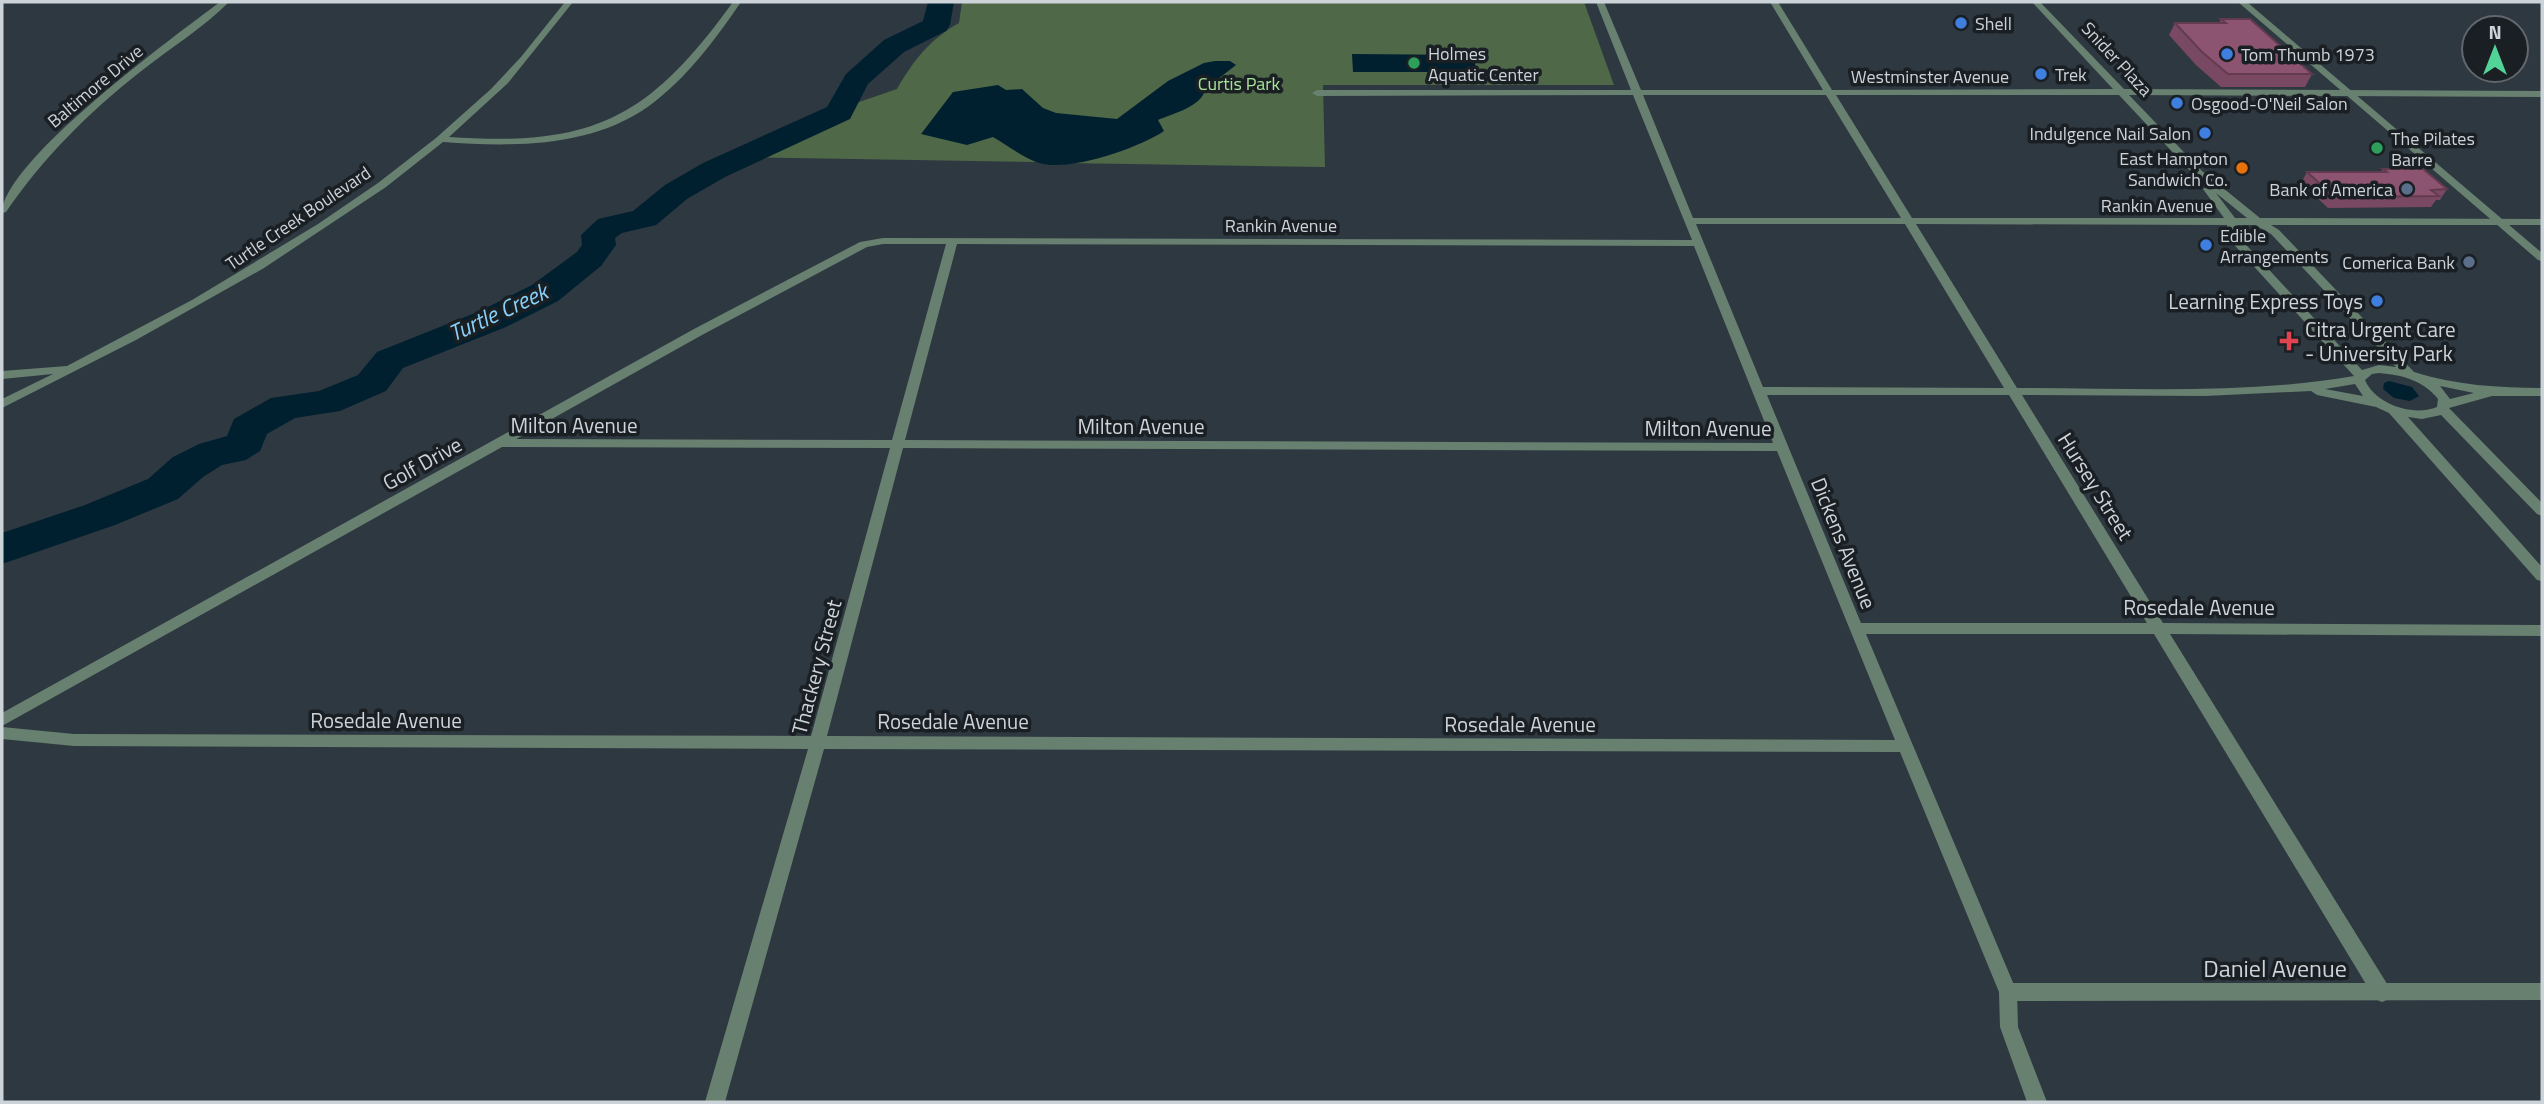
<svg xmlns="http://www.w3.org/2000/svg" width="2544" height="1104" viewBox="0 0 2544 1104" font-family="'Titillium Web',sans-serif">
	<rect width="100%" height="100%" fill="#2e3841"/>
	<path fill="#4e6848" d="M 962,2 L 1584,2 L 1614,85 L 1323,85 L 1325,167 L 1065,163 L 1050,165 L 1036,162 L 730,157 L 821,115 L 897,89 C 913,61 930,39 959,23 Z"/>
	<g fill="#002030">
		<path d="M 1352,54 L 1473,55 L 1478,77 L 1451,77 L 1450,72 L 1353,72 Z"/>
		<path d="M 1215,61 L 1230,61 L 1236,65 L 1205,89 C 1203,106 1172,114 1158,120 L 1164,131 C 1139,148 1065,174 1036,162 C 1021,156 1007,145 993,137 L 967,145 L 921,134 L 953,92 L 998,85 L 1006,90 L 1022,89 L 1043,108 L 1056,113 L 1117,119 L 1168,81 L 1204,63 Z"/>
		<path d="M 2389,381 L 2412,387 L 2419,396 L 2410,401 L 2394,398 L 2383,389 L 2384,383 Z"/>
	</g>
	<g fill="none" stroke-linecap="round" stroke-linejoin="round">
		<path fill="#002030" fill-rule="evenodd" d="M 928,2 L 954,2 L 950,25 L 946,31 L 904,52 L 868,84 L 850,119 L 725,177 L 687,199 L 656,225 L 622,233 L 615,238 L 616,245 L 601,266 L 558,301 L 506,327 L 403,368 L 386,391 L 340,411 L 295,418 L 267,434 L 260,451 L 246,460 L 222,465 L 203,477 L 178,499 L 115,525 L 2,564 L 2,533 L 85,505 L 148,479 L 173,457 L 199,444 L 227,436 L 234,419 L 271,398 L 319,391 L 358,375 L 377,352 L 480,311 L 532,285 L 577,252 L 582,245 L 581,235 L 598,219 L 633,211 L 665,185 L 703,163 L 827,107 L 846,74 L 884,40 L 923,21 Z"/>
		<g fill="#688070" fill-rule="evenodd">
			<path d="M 220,2 L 229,2 C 203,28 169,49 140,72 C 88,113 43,158 6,212 L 2,213 C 2,162 176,35 220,2 Z"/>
			<path d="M 565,2 L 573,2 L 508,83 L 449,137 C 594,147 649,118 733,2 L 741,2 C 715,40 687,78 649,106 C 590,148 512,147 443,142 L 386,187 L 264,268 L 136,340 L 2,408 L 2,399 L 53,374 L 2,379 L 2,371 L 67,366 L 192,300 L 318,224 L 378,183 L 436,138 L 491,89 L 521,57 Z"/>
			<path d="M 1596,2 L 1604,2 L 1641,90 L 1823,90 L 1770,2 L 1778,2 L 1832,90 L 2113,89 L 2032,2 L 2040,2 L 2124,89 L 2542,91 L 2542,97 L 2129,95 L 2202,171 L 2260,218 L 2542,219 L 2542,225 L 2271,225 L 2279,230 L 2414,372 C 2455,385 2499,388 2542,388 L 2542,396 L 2492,396 L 2449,408 L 2542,503 L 2542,516 L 2537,514 L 2441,415 L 2422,419 L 2408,417 L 2542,567 L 2542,581 L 2537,580 L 2389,413 L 2376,407 L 2317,395 L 2311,391 L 2205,396 L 2022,395 L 2163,623 L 2542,625 L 2542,636 L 2170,634 L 2389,987 L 2391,993 L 2389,999 L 2382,1002 L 2375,999 L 2154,634 L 1866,634 L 2017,992 L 2018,1027 L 2047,1102 L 2027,1102 L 2000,1027 L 1999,992 L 1900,752 L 824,749 L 725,1102 L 705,1102 L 808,749 L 74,746 L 2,739 L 2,727 L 74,734 L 811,736 L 890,448 L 502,447 L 2,726 L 2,713 L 694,329 L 860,242 L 883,238 L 1692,240 L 1633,95 L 1317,96 L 1312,93 L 1317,90 L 1631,90 ZM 1643,95 L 1826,95 L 1901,218 L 1693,218 ZM 1836,95 L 2119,95 L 2194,175 L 2208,186 L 2203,189 L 2224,218 L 1912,218 ZM 2216,193 L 2247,218 L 2235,218 ZM 1696,224 L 1905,224 L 2004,388 L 1763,387 ZM 1916,224 L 2227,225 L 2227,237 L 2354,376 C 2244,395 2129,388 2017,388 ZM 2238,225 L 2255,225 L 2271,234 L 2396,367 L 2379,365 L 2362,370 L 2236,234 ZM 883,244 L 946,244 L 892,440 L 516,439 L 702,335 L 867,247 ZM 957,244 L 1694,246 L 1773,443 L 905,440 ZM 2379,373 C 2402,375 2423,380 2438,399 L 2437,407 C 2413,417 2375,404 2365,380 L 2372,374 ZM 2355,384 L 2363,396 L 2325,389 ZM 2440,386 L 2474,393 L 2450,399 ZM 1767,395 L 2009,395 L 2147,623 L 1861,623 ZM 903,448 L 1777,451 L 1895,740 L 827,736 Z"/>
		</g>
		<g fill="#688070" fill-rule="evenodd">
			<path d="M 2238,2 L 2247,2 L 2542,253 L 2542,261 L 2538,260 Z"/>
			<path d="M 2008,983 L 2542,983 L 2542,1000 L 2008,1001 L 2001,998 L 1999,992 L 2001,986 Z"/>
		</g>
	</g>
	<g fill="#794862">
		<path d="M 2221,19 L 2312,74 L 2305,87 L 2221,87 L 2196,65 L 2169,35 L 2175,23 L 2219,23 Z"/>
		<path d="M 2383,169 L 2447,189 L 2440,200 L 2436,200 L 2431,207 L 2328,208 L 2301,183 L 2307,172 L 2381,172 Z"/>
	</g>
	<g fill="#8d5472" stroke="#633b50" stroke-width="2">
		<path d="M 2221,19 L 2250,19 L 2312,74 L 2228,74 L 2202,52 L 2175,23 L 2226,23 Z"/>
		<path d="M 2383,169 L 2423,169 L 2447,189 L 2431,190 L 2439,196 L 2335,197 L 2307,172 L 2387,172 Z"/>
	</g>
	<g fill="#3f7fe0" stroke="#1a1f23" stroke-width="2.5">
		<circle cx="1961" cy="23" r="7"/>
		<circle cx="2227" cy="54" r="7"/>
		<circle cx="2041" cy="74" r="7"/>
		<circle cx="2177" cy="103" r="7"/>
		<circle cx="2205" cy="133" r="7"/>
		<circle cx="2206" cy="245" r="7"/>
		<circle cx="2377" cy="301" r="7"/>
	</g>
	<g fill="#2e9e5b" stroke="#1a1f23" stroke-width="2.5">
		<circle cx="1414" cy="63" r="7"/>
		<circle cx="2377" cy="148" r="7"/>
	</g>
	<circle fill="#e8710a" stroke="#1a1f23" stroke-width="2.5" cx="2242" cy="168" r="7"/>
	<g fill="#5c6f8a" stroke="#1a1f23" stroke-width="2.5">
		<circle cx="2407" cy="189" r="7"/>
		<circle cx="2469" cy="262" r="7"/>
	</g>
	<path fill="#e0444e" stroke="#1a1f23" stroke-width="2.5" d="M2285.5 330.5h7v7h7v7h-7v7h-7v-7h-7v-7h7z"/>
	<g text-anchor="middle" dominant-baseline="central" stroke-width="7" stroke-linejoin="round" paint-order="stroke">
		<g font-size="18" fill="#ccd3d9" stroke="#1a1f23" text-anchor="start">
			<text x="1975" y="23">Shell</text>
			<text x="1428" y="53">Holmes<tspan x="1428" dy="21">Aquatic Center</tspan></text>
			<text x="2241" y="54">Tom Thumb 1973</text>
			<text x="2055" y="74">Trek</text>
			<text x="2191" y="103">Osgood-O'Neil Salon</text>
			<text x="2191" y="133" text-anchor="end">Indulgence Nail Salon</text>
			<text x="2391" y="138">The Pilates<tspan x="2391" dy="21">Barre</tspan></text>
			<text x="2228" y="158" text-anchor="end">East Hampton<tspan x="2228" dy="21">Sandwich Co.</tspan></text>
			<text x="2393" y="189" text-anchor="end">Bank of America</text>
			<text x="2220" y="235">Edible<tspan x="2220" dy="21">Arrangements</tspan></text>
			<text x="2455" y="262" text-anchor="end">Comerica Bank</text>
		</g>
		<g font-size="18" fill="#ccd3d9" stroke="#1a1f23">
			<text transform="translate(2117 59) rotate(47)">Snider Plaza</text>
			<text x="1930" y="76">Westminster Avenue</text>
			<text transform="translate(95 86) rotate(-40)">Baltimore Drive</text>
			<text x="2157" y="205">Rankin Avenue</text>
			<text transform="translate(298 218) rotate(-34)">Turtle Creek Boulevard</text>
			<text x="1281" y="225">Rankin Avenue</text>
		</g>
		<g font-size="18" fill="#a7e29b" stroke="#1a1f23">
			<text x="1239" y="83">Curtis Park</text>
		</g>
		<g font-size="21" fill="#ccd3d9" stroke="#1a1f23" text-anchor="end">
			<text x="2363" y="301">Learning Express Toys</text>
			<text x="2305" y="329" text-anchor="start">Citra Urgent Care<tspan x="2305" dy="24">- University Park</tspan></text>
		</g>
		<g font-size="21" fill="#ccd3d9" stroke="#1a1f23">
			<text x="574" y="425">Milton Avenue</text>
			<text x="1141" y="426">Milton Avenue</text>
			<text x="1708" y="428">Milton Avenue</text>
			<text transform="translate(422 463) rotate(-29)">Golf Drive</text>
			<text transform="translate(2096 486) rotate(58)">Hursey Street</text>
			<text transform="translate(1844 543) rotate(68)">Dickens Avenue</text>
			<text x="2199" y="607">Rosedale Avenue</text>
			<text transform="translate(816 667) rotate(-75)">Thackery Street</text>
			<text x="386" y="720">Rosedale Avenue</text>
			<text x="953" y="721">Rosedale Avenue</text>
			<text x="1520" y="724">Rosedale Avenue</text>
		</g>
		<g font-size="23" font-style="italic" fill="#88d1f9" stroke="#1a1f23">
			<text transform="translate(498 312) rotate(-25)">Turtle Creek</text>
		</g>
		<g font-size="24" fill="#ccd3d9" stroke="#1a1f23">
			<text x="2275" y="968">Daniel Avenue</text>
		</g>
	</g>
	<rect width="2544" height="1104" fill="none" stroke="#ccd3d9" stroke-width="7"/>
	<g transform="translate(2495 49)"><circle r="33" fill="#1a1f23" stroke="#61676c" stroke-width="2"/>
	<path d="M0-5L12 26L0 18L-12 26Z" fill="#52d397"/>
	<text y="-10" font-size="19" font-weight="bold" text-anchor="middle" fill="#ccd3d9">N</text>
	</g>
</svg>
